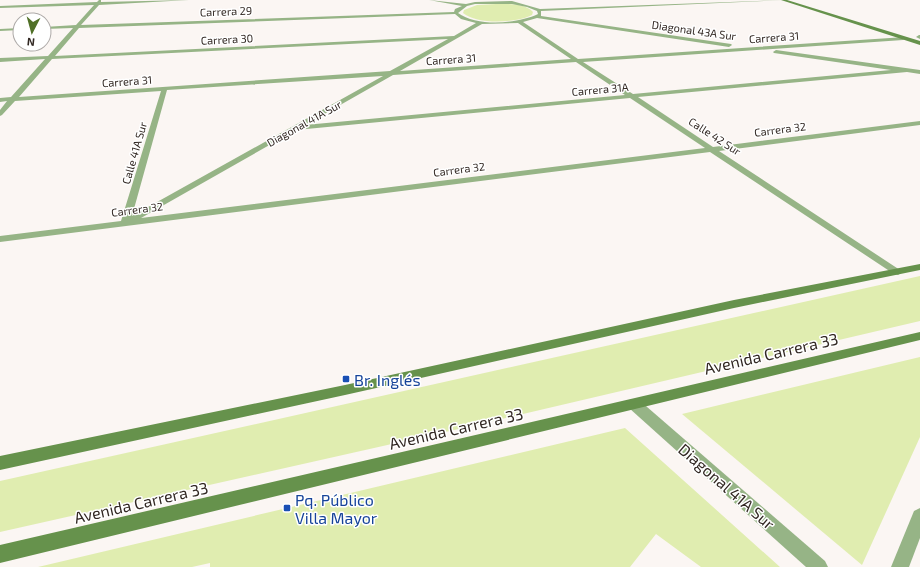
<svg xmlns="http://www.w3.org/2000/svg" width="920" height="567" viewBox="0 0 920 567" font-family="'Exo 2',sans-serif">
	<rect width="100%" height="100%" fill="#fbf6f3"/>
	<g fill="#e0edb0">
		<path d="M 496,4 C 508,4 525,3 533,12 L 532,15 C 517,23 477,25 463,13 L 464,10 L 477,5 Z"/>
		<path d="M 920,276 L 920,321 L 463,428 L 0,532 L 0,481 Z"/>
		<path d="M 920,357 L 920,437 L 862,565 L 682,414 Z"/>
		<path d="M 625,428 L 780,567 L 701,567 L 656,534 L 630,567 L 210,567 L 210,563 L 192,567 L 38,567 Z"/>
	</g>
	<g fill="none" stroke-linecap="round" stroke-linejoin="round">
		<g fill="#96b486" fill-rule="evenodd">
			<path d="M 99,0 L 101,0 L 101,2 L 189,0 L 99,5 L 81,25 L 454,12 L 455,9 L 462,6 L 429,0 L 466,4 L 475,2 L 512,1 L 540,9 L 784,0 L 541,11 L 541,16 L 731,44 L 732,45 L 729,47 L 537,18 L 523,22 L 578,59 L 905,37 L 905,39 L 903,40 L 583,62 L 633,94 L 891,70 L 774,53 L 773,52 L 776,50 L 920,70 L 920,74 L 907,72 L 638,97 L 713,147 L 920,121 L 920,125 L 719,151 L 903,272 L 898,275 L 894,274 L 710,152 L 0,242 L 0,236 L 121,221 L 161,91 L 15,101 L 2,115 L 0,116 L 0,110 L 7,101 L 0,102 L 0,98 L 11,97 L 45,59 L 0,62 L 0,58 L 48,56 L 73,28 L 44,29 L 44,27 L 76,25 L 94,5 L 0,8 L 0,6 L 97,2 ZM 475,4 L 512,4 L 527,7 L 537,11 L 538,14 C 517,24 477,27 458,13 L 467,6 ZM 455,14 L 461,19 L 476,23 L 454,36 L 55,56 L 79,28 ZM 518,23 L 571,59 L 400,71 L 482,24 ZM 448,39 L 390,71 L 19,97 L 52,59 ZM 576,62 L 625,95 L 305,125 L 393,75 ZM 383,76 L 132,216 L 167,90 ZM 630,98 L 705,148 L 141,218 L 296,130 Z"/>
			<path d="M 20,28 L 20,30 L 0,31 L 0,29 Z"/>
			<path d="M 919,35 L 920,35 L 920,39 L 916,37 Z"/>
			<path d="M 634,399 L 639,400 L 825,561 L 828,567 L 806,567 L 629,408 L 627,404 L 629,400 Z"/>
			<path d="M 920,508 L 920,538 L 909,567 L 891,567 L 914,511 Z"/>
		</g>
		<g fill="#66924c" fill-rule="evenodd">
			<path d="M 781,0 L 787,0 L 920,41 L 920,45 Z"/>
			<path d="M 920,264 L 920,270 L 734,308 L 345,395 L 0,470 L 0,456 L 345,385 L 734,300 Z"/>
			<path d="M 920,332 L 920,340 L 0,563 L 0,545 Z"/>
		</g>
	</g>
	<g fill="#1a4fb4" stroke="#fff" stroke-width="1.5">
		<rect x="342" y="375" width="8" height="8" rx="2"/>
		<rect x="283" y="504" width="8" height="8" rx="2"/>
	</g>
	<g text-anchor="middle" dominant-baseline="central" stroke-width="3" stroke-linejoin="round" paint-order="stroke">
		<g font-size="11" fill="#322823" stroke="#fff">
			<text transform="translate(226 11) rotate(-2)">Carrera 29</text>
			<text transform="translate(694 30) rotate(8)">Diagonal 43A Sur</text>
			<text transform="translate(774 37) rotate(-4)">Carrera 31</text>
			<text transform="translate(227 39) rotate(-3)">Carrera 30</text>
			<text transform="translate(451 59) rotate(-4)">Carrera 31</text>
			<text transform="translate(127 81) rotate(-4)">Carrera 31</text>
			<text transform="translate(600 89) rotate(-5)">Carrera 31A</text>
			<text transform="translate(304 123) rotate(-29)">Diagonal 41A Sur</text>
			<text transform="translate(780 129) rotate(-7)">Carrera 32</text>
			<text transform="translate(715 136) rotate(33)">Calle 42 Sur</text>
			<text transform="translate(134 153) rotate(-74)">Calle 41A Sur</text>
			<text transform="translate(459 169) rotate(-7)">Carrera 32</text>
			<text transform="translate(137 209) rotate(-7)">Carrera 32</text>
		</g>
		<g font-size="16" fill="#322823" stroke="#fff">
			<text transform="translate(771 353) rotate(-13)">Avenida Carrera 33</text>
			<text transform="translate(456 428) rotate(-13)">Avenida Carrera 33</text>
			<text transform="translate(727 486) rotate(41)">Diagonal 41A Sur</text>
			<text transform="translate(141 502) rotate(-13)">Avenida Carrera 33</text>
		</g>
		<g font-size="16" fill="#164399" stroke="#fff" text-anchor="start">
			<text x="354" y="379">Br. Inglés</text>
			<text x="295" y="499">Pq. Público<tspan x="295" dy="18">Villa Mayor</tspan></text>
		</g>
	</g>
	<g transform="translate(32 32) rotate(186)"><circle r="19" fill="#ffffff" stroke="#ada9a7"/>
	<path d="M0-3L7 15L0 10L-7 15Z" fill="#507027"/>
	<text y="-6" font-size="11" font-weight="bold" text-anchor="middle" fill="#322823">N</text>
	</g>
</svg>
